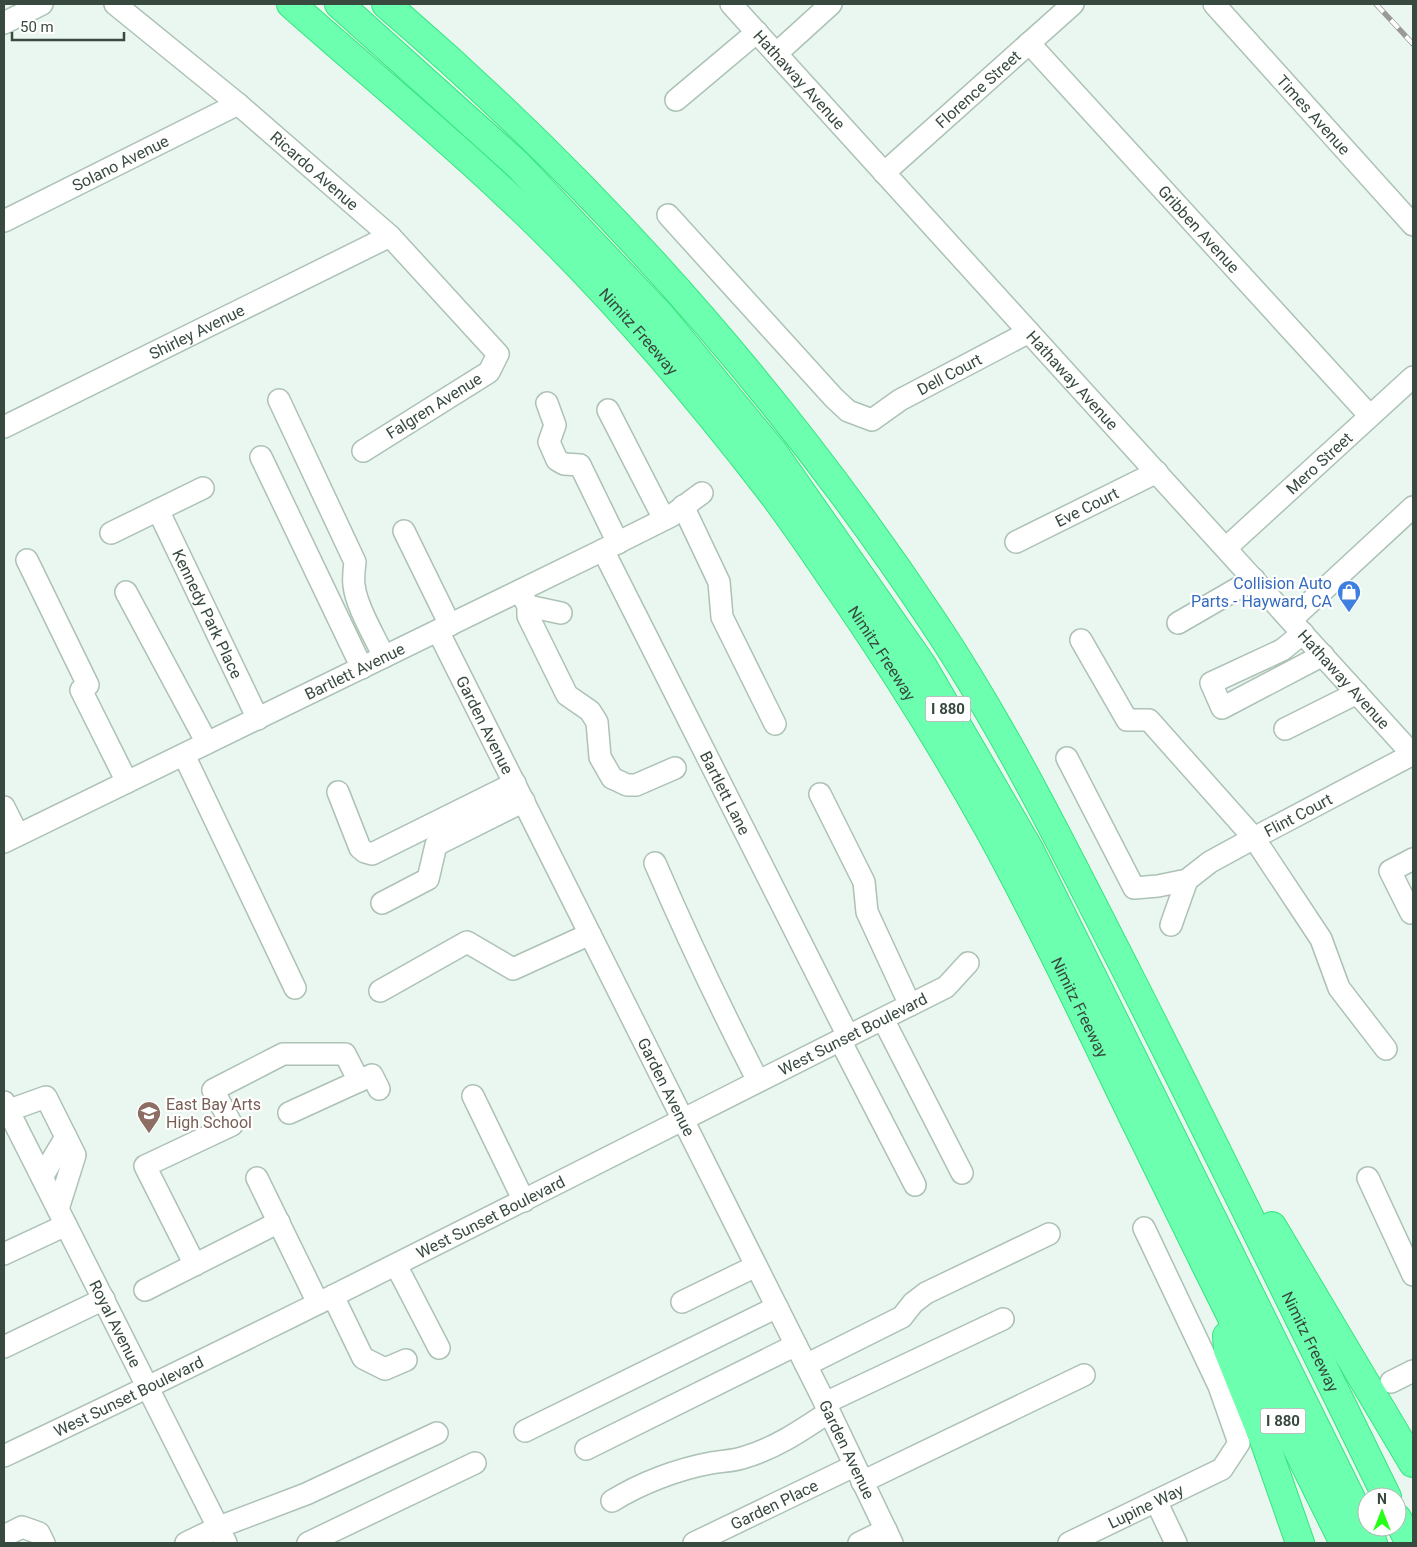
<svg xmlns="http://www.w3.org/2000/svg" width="1417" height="1547" viewBox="0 0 1417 1547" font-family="Roboto,sans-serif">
	<rect width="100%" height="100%" fill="#eaf6f0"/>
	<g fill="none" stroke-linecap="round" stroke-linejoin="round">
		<g stroke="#acc2b5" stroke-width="24">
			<g id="minor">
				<path id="s1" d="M 115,4 L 238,104 L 390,236 L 498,354 L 489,372 L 363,451"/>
				<path id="s2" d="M 731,4 L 1413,755"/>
				<path id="s3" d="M 1214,4 L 1413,225"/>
				<path d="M 4,23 L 42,4"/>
				<path id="s4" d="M 1029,43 L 1370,416"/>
				<path d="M 777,53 L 831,4"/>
				<path d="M 676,100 L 757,32"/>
				<path id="s5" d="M 884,173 L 1073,4"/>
				<path id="s6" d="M 668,215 L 834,398 L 848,411 L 872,420 L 900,400 L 1029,332"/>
				<path id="s7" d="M 4,221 L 238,104"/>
				<path d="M 279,400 L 355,562 C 354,570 353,577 354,585 C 356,606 375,637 384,657"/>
				<path d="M 547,403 L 555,425 L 549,442 L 557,460 L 564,464 L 580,465 L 618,543"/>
				<path d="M 608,410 L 664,519"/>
				<path id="s8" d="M 4,427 L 390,236"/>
				<path d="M 261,457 L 362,668"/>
				<path d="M 683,506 L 719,582 L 722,617 L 775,724"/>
				<path id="s9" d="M 158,510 L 258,719"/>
				<path d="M 404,531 L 450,625"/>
				<path d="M 111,533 L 203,488"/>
				<path id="s10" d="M 1016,542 L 1157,472"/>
				<path id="s11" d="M 1226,548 L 1413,377"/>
				<path id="s12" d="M 603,550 L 848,1036"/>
				<path d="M 27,560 L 88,685 L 81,690 L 127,782"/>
				<path d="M 520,591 L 528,606 L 528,616 L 567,695 L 590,711 L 597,722 L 600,757 L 612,778 L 627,785 L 636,785 L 675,768"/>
				<path d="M 126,592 L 207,743"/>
				<path d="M 528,606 L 561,613"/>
				<path d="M 1291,620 L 1413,507"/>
				<path d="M 1178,623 L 1254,579"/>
				<path id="s13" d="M 438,631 L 825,1403 L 892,1543"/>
				<path d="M 1303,633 L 1282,650 L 1211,683 L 1222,708 L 1323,655"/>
				<path d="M 1081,640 L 1127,720 L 1149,720 L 1254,838 L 1321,939 L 1339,988 L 1386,1049"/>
				<path d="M 1285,729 L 1357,693"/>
				<path d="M 184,755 L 295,988"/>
				<path id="s14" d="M 1067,758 L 1134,888 L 1158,886 L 1187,880 L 1210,862 L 1254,838 L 1413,754"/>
				<path d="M 338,792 L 360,848 L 365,852 L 372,854 L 515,783"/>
				<path d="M 820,794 L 864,882 L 867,912 L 910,1005"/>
				<path d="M 4,807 L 18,835"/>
				<path id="s15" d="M 4,842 L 603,550 L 671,516 L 702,493"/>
				<path d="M 655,863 C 687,937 721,1009 758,1081"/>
				<path d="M 382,903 L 428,879 L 436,845 L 524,801"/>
				<path d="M 1411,913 L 1390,871 L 1413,859"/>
				<path d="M 1171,925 L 1187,880"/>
				<path d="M 380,991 L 467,942 L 513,969 L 590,934"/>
				<path d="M 883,1019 L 962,1173"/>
				<path d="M 840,1040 L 915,1185"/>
				<path d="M 359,1081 L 372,1075 L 379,1089"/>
				<path d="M 473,1096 L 524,1201"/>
				<path id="s16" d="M 4,1102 L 226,1543"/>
				<path d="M 4,1112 L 46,1097 L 66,1137 L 42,1177"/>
				<path d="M 257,1178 L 318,1303"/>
				<path d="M 1368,1178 L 1413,1275"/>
				<path d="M 58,1209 L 75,1155 L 66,1137"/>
				<path d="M 4,1254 L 66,1225"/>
				<path d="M 195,1265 L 145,1166 L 232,1125 L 213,1090 L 283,1054 L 345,1054 L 359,1081 L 289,1113"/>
				<path d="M 396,1265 L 439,1348"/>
				<path d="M 145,1290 L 279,1222"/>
				<path d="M 333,1296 L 363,1358 L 385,1369 L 406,1360"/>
				<path d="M 682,1302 L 756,1266"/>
				<path d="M 4,1347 L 104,1299"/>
				<path d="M 806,1365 L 902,1317 L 913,1303 L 926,1293 L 1049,1234"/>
				<path d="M 1391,1382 L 1413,1371"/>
				<path d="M 825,1403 L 1003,1319"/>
				<path d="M 525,1431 L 777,1307"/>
				<path d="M 586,1449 L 796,1345"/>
				<path id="s17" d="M 4,1456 C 321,1306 632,1144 946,987 L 968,963"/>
				<path d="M 862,1482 L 1084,1375"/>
				<path d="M 612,1501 C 641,1483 678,1469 711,1463 C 722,1461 735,1461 745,1457 C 776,1448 802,1430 829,1412"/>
				<path d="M 1156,1501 L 1176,1543"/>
				<path d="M 4,1536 L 22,1527 L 39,1533 L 44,1543"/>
				<path d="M 186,1543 L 219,1527 L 306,1494 L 437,1433"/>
				<path d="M 308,1543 L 475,1463"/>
				<path id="s18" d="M 694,1543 L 854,1466"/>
				<path d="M 859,1543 L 886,1530"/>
				<path id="s19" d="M 1069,1543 L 1222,1469 L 1239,1443 L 1219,1386 L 1144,1228"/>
			</g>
		</g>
		<g stroke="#35e57f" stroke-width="30">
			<g id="highway">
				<path id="s20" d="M 291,4 C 362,67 435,127 504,192 C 601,282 688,384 769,489 C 796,524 820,561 845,597 C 897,673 945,750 990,831 C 1043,928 1090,1028 1138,1127 C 1206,1266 1275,1405 1344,1543"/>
				<path d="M 339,4 L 517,164 L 661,316 L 774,453 L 922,665 L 1029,849 L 1373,1543"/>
				<path id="s21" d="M 386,4 C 597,185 780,391 934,623 C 1008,734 1067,855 1128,974 C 1216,1147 1301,1322 1387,1497"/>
				<path d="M 1272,1226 L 1413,1463"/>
				<path d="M 1227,1336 L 1228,1350 L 1263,1437 L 1300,1543"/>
				<path d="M 1397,1518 L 1410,1543"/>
			</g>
		</g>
		<use href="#minor" stroke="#fff" stroke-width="21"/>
		<use href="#highway" stroke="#6cffaf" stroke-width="28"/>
		<g stroke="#999" stroke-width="5.5">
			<path id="rail" d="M 1376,4 L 1413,44"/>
		</g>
		<use href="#rail" stroke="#fff" stroke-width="4" stroke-dasharray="11" stroke-linecap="butt"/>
	</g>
	<defs>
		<g id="shop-pin" transform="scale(1.25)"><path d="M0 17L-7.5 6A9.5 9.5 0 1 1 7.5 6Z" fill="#3f7fe0" stroke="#fff"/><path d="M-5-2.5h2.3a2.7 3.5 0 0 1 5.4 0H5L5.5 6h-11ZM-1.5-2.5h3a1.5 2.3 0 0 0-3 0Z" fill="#fff"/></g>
		<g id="school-pin" transform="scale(1.25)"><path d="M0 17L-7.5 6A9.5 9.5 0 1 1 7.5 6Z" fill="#8d6e63" stroke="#fff"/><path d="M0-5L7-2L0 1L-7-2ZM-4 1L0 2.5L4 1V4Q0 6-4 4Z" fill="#fff"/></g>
	</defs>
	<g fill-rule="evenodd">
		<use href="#shop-pin" x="1349" y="592"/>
		<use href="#school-pin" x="149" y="1113"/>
	</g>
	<g text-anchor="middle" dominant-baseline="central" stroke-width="4.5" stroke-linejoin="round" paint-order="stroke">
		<g fill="#fff" stroke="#748079" stroke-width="1">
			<rect x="925.5" y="696.5" width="45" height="25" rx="4"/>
			<rect x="1260.5" y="1408.5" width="45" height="25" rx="4"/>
		</g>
		<g font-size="15" font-weight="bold" fill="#384a3f">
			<text x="948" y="709">I 880</text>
			<text x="1283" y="1421">I 880</text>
		</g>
		<g font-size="16" fill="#384a3f" stroke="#fff">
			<text stroke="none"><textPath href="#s2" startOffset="102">Hathaway Avenue</textPath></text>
			<text stroke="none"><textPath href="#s5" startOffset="126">Florence Street</textPath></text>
			<text stroke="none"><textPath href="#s3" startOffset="149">Times Avenue</textPath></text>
			<text stroke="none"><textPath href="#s7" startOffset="130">Solano Avenue</textPath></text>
			<text stroke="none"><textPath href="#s1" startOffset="260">Ricardo Avenue</textPath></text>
			<text stroke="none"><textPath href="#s4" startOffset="252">Gribben Avenue</textPath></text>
			<text stroke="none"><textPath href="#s8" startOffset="215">Shirley Avenue</textPath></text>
			<text stroke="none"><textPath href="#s20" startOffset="478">Nimitz Freeway</textPath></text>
			<text stroke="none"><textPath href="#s6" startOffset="382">Dell Court</textPath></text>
			<text stroke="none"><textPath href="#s2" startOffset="508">Hathaway Avenue</textPath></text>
			<text transform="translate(434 406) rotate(-32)">Falgren Avenue</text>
			<text stroke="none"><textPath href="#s11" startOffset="126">Mero Street</textPath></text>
			<text stroke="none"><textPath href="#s10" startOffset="79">Eve Court</textPath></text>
			<text stroke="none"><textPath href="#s9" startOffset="115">Kennedy Park Place</textPath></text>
			<text stroke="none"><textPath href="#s20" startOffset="882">Nimitz Freeway</textPath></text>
			<text stroke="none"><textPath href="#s15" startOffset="390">Bartlett Avenue</textPath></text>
			<text stroke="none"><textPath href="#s2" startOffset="912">Hathaway Avenue</textPath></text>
			<text stroke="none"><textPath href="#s13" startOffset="105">Garden Avenue</textPath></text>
			<text stroke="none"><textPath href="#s12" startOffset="272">Bartlett Lane</textPath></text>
			<text stroke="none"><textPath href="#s14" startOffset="329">Flint Court</textPath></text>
			<text stroke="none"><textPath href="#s20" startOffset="1288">Nimitz Freeway</textPath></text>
			<text stroke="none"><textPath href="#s17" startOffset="948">West Sunset Boulevard</textPath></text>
			<text stroke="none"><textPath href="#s13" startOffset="510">Garden Avenue</textPath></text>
			<text stroke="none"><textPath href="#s17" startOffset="542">West Sunset Boulevard</textPath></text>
			<text stroke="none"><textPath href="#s16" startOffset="248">Royal Avenue</textPath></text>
			<text stroke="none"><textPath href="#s21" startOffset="1641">Nimitz Freeway</textPath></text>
			<text stroke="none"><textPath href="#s17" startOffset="138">West Sunset Boulevard</textPath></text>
			<text stroke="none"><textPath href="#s13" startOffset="915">Garden Avenue</textPath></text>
			<text stroke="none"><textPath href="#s18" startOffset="89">Garden Place</textPath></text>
			<text stroke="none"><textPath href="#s19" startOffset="85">Lupine Way</textPath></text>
		</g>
		<g font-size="16" fill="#366cbe" stroke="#fff" text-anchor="end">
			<text x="1332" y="583">Collision Auto<tspan x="1332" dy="18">Parts - Hayward, CA</tspan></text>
		</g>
		<g font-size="16" fill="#785e54" stroke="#fff" text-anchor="start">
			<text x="166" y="1104">East Bay Arts<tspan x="166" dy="18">High School</tspan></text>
		</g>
	</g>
	<rect width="1417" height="1547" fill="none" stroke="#384a3f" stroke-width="10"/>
	<g transform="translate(1382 1512)"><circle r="24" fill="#ffffff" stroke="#afb7b2"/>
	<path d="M0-4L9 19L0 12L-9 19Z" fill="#26ff18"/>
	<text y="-8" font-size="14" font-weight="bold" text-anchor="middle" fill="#384a3f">N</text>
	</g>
	<path d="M12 32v8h112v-8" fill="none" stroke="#384a3f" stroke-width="2.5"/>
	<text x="20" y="32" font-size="15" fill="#384a3f" stroke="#ffffff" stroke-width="4" paint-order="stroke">50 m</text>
</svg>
